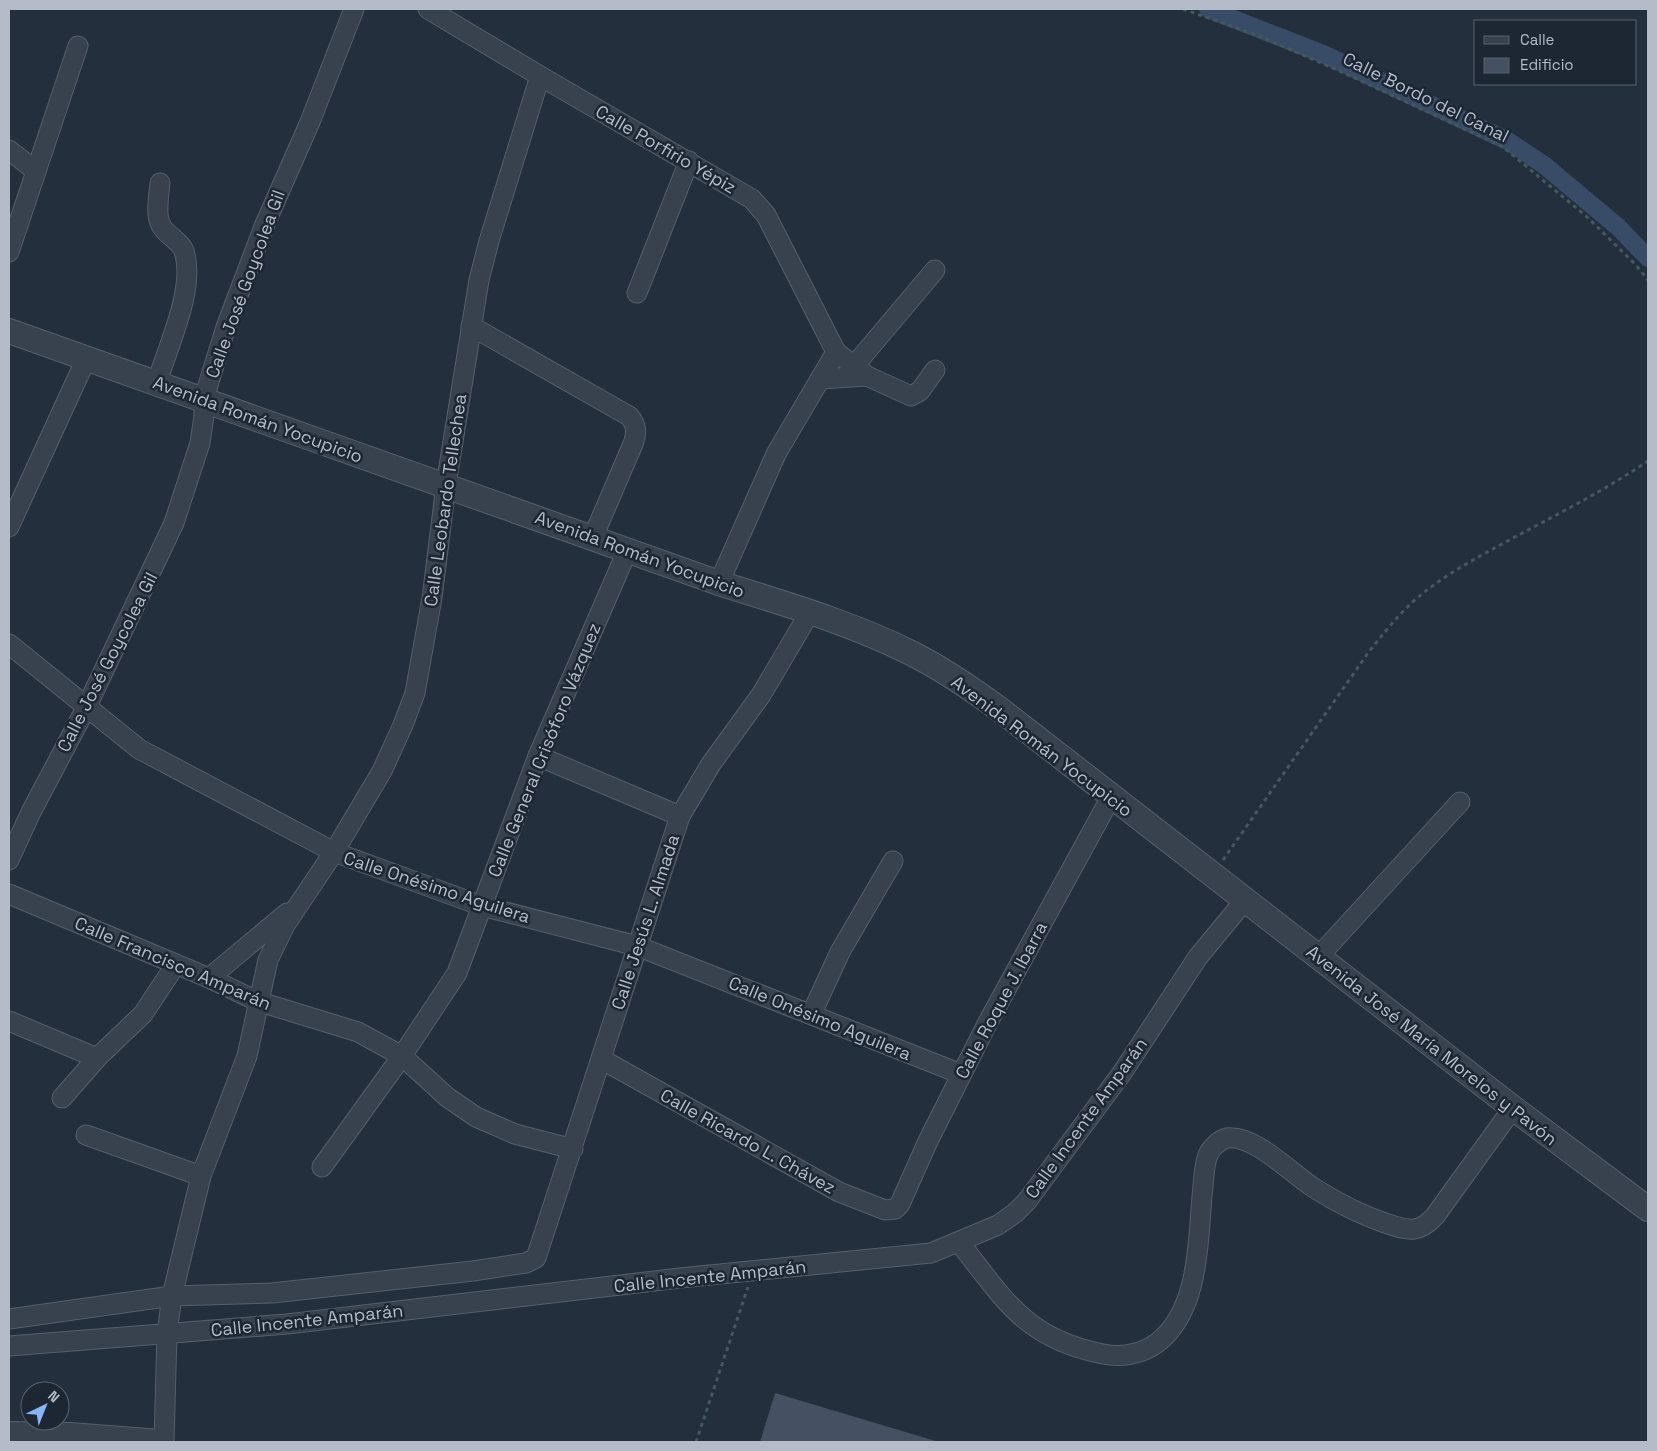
<svg xmlns="http://www.w3.org/2000/svg" width="1657" height="1451" viewBox="0 0 1657 1451" font-family="'Space Grotesk',sans-serif">
	<rect width="100%" height="100%" fill="#242f3e"/>
	<g fill="none" stroke-linecap="round" stroke-linejoin="round">
		<path stroke="#394c67" stroke-width="18" d="M 1208,9 L 1323,54 L 1508,141 L 1544,165 L 1618,227 L 1648,258"/>
	</g>
	<path fill="#455162" d="M 775,1393 L 939,1442 L 760,1442 Z"/>
	<g fill="none" stroke-linecap="round" stroke-linejoin="round">
		<g stroke="#565f6c" stroke-width="21">
			<g id="minor">
				<path d="M 428,9 L 540,76 L 752,199 L 766,215 L 836,352 L 867,376 L 911,396 L 920,391 L 935,370"/>
				<path d="M 9,150 L 36,171"/>
				<path d="M 9,252 L 78,46"/>
				<path d="M 637,293 L 689,161"/>
				<path d="M 471,326 L 629,416 C 637,425 637,433 633,444 L 593,537"/>
				<path d="M 854,366 L 935,270"/>
				<path d="M 820,379 L 867,376"/>
				<path d="M 157,382 C 168,346 196,288 184,251 C 180,240 166,236 161,225 C 155,215 159,195 160,183"/>
				<path d="M 9,527 L 87,357"/>
				<path d="M 719,583 L 776,454 L 836,352"/>
				<path d="M 9,644 L 139,749 L 334,852 L 482,906 L 637,946 L 961,1074"/>
				<path d="M 538,756 L 680,816"/>
				<path d="M 9,860 L 31,812 L 86,708 L 174,523 L 200,443 L 204,416 L 204,398 L 226,327 L 265,224 L 310,122 L 354,9"/>
				<path d="M 9,894 L 209,978 L 257,1001 L 358,1032 L 402,1056 L 447,1097 L 476,1117 L 515,1134 L 573,1149"/>
				<path d="M 1318,957 L 1460,802"/>
				<path d="M 209,978 L 287,913"/>
				<path d="M 812,1013 L 840,952 L 893,861"/>
				<path d="M 9,1021 L 97,1058"/>
				<path d="M 601,1059 L 839,1192 L 885,1210 L 895,1209 L 900,1204 L 928,1141 L 987,1024 L 1111,797"/>
				<path d="M 62,1098 L 97,1058 L 143,1014 L 176,964"/>
				<path d="M 86,1135 L 201,1176"/>
				<path d="M 322,1167 L 402,1056 L 457,973 L 538,756 L 628,549"/>
				<path d="M 959,1242 C 1004,1299 1025,1339 1103,1354 C 1121,1358 1142,1354 1157,1343 C 1199,1311 1198,1244 1202,1196 C 1204,1183 1203,1168 1208,1155 C 1211,1148 1219,1140 1227,1138 C 1254,1134 1292,1174 1314,1188 C 1336,1202 1359,1214 1385,1223 C 1407,1230 1418,1235 1435,1216 L 1513,1108"/>
				<path d="M 9,1319 L 172,1296 L 272,1293 L 473,1271 L 526,1263 L 536,1258 L 680,816 L 711,764 L 761,695 L 810,612"/>
				<path d="M 9,1346 L 287,1324 L 680,1278 L 931,1253 L 998,1225 L 1015,1213 L 1027,1201 L 1122,1073 L 1198,957 L 1245,900"/>
				<path d="M 164,1442 L 167,1333 L 172,1296 L 201,1176 L 247,1056 L 268,960 L 285,925 L 334,852 L 382,771 L 403,725 L 415,693 L 432,598 L 446,485 L 479,280 L 489,241 L 540,76"/>
			</g>
		</g>
		<g stroke="#565f6c" stroke-width="26">
			<g id="tertiary">
				<path d="M 9,331 L 719,583 C 782,603 849,622 909,652 C 942,668 972,689 1002,711 L 1513,1108 L 1648,1209"/>
				<path d="M 9,1434 L 70,1435 L 160,1442"/>
			</g>
		</g>
		<g stroke="#44595c" stroke-width="3" stroke-dasharray="4 4" stroke-linecap="butt">
			<path d="M 1183,9 L 1257,35 L 1344,73 L 1503,147 L 1586,216 L 1635,264 L 1648,280"/>
			<path d="M 1223,860 L 1368,653 C 1383,634 1398,615 1416,599 C 1445,574 1480,556 1513,538 C 1558,514 1605,490 1648,461"/>
			<path d="M 696,1442 L 748,1287"/>
		</g>
		<use href="#minor" stroke="#38414e" stroke-width="19"/>
		<use href="#tertiary" stroke="#38414e" stroke-width="24"/>
	</g>
	<g text-anchor="middle" dominant-baseline="central" stroke-width="5" stroke-linejoin="round" paint-order="stroke">
		<g font-size="18" fill="#b4bcc9" stroke="#1d2633">
			<text transform="translate(1426 97) rotate(26)">Calle Bordo del Canal</text>
			<text transform="translate(666 149) rotate(30)">Calle Porfirio Yépiz</text>
			<text transform="translate(245 284) rotate(-70)">Calle José Goycolea Gil</text>
			<text transform="translate(258 419) rotate(20)">Avenida Román Yocupicio</text>
			<text transform="translate(445 500) rotate(-82)">Calle Leobardo Tellechea</text>
			<text transform="translate(640 554) rotate(20)">Avenida Román Yocupicio</text>
			<text transform="translate(107 662) rotate(-63)">Calle José Goycolea Gil</text>
			<text transform="translate(1042 746) rotate(37)">Avenida Román Yocupicio</text>
			<text transform="translate(544 750) rotate(-68)">Calle General Crisóforo Vázquez</text>
			<text transform="translate(437 887) rotate(18)">Calle Onésimo Aguilera</text>
			<text transform="translate(645 922) rotate(-72)">Calle Jesús L. Almada</text>
			<text transform="translate(173 963) rotate(23)">Calle Francisco Amparán</text>
			<text transform="translate(1001 1000) rotate(-62)">Calle Roque J. Ibarra</text>
			<text transform="translate(820 1018) rotate(22)">Calle Onésimo Aguilera</text>
			<text transform="translate(1432 1045) rotate(38)">Avenida José María Morelos y Pavón</text>
			<text transform="translate(1086 1118) rotate(-54)">Calle Incente Amparán</text>
			<text transform="translate(748 1141) rotate(29)">Calle Ricardo L. Chávez</text>
			<text transform="translate(710 1276) rotate(-6)">Calle Incente Amparán</text>
			<text transform="translate(307 1320) rotate(-6)">Calle Incente Amparán</text>
		</g>
	</g>
	<rect width="1657" height="1451" fill="none" stroke="#b4bcc9" stroke-width="20"/>
	<rect x="1474" y="20" width="162" height="65" fill="#1d2633" stroke="#59626f"/>
	<rect x="1484" y="36" width="25" height="8" fill="#38414e" stroke="#59626f"/>
	<text x="1520" y="45" font-size="15" fill="#b4bcc9">Calle</text>
	<rect x="1484" y="58" width="25" height="15" fill="#455162" stroke="#59626f"/>
	<text x="1520" y="70" font-size="15" fill="#b4bcc9">Edificio</text>
	<g transform="translate(45 1406) rotate(43)"><circle r="24" fill="#1d2633" stroke="#59626f"/>
	<path d="M0-4L9 19L0 12L-9 19Z" fill="#8ab4f8"/>
	<text y="-8" font-size="14" font-weight="bold" text-anchor="middle" fill="#b4bcc9">N</text>
	</g>
</svg>
